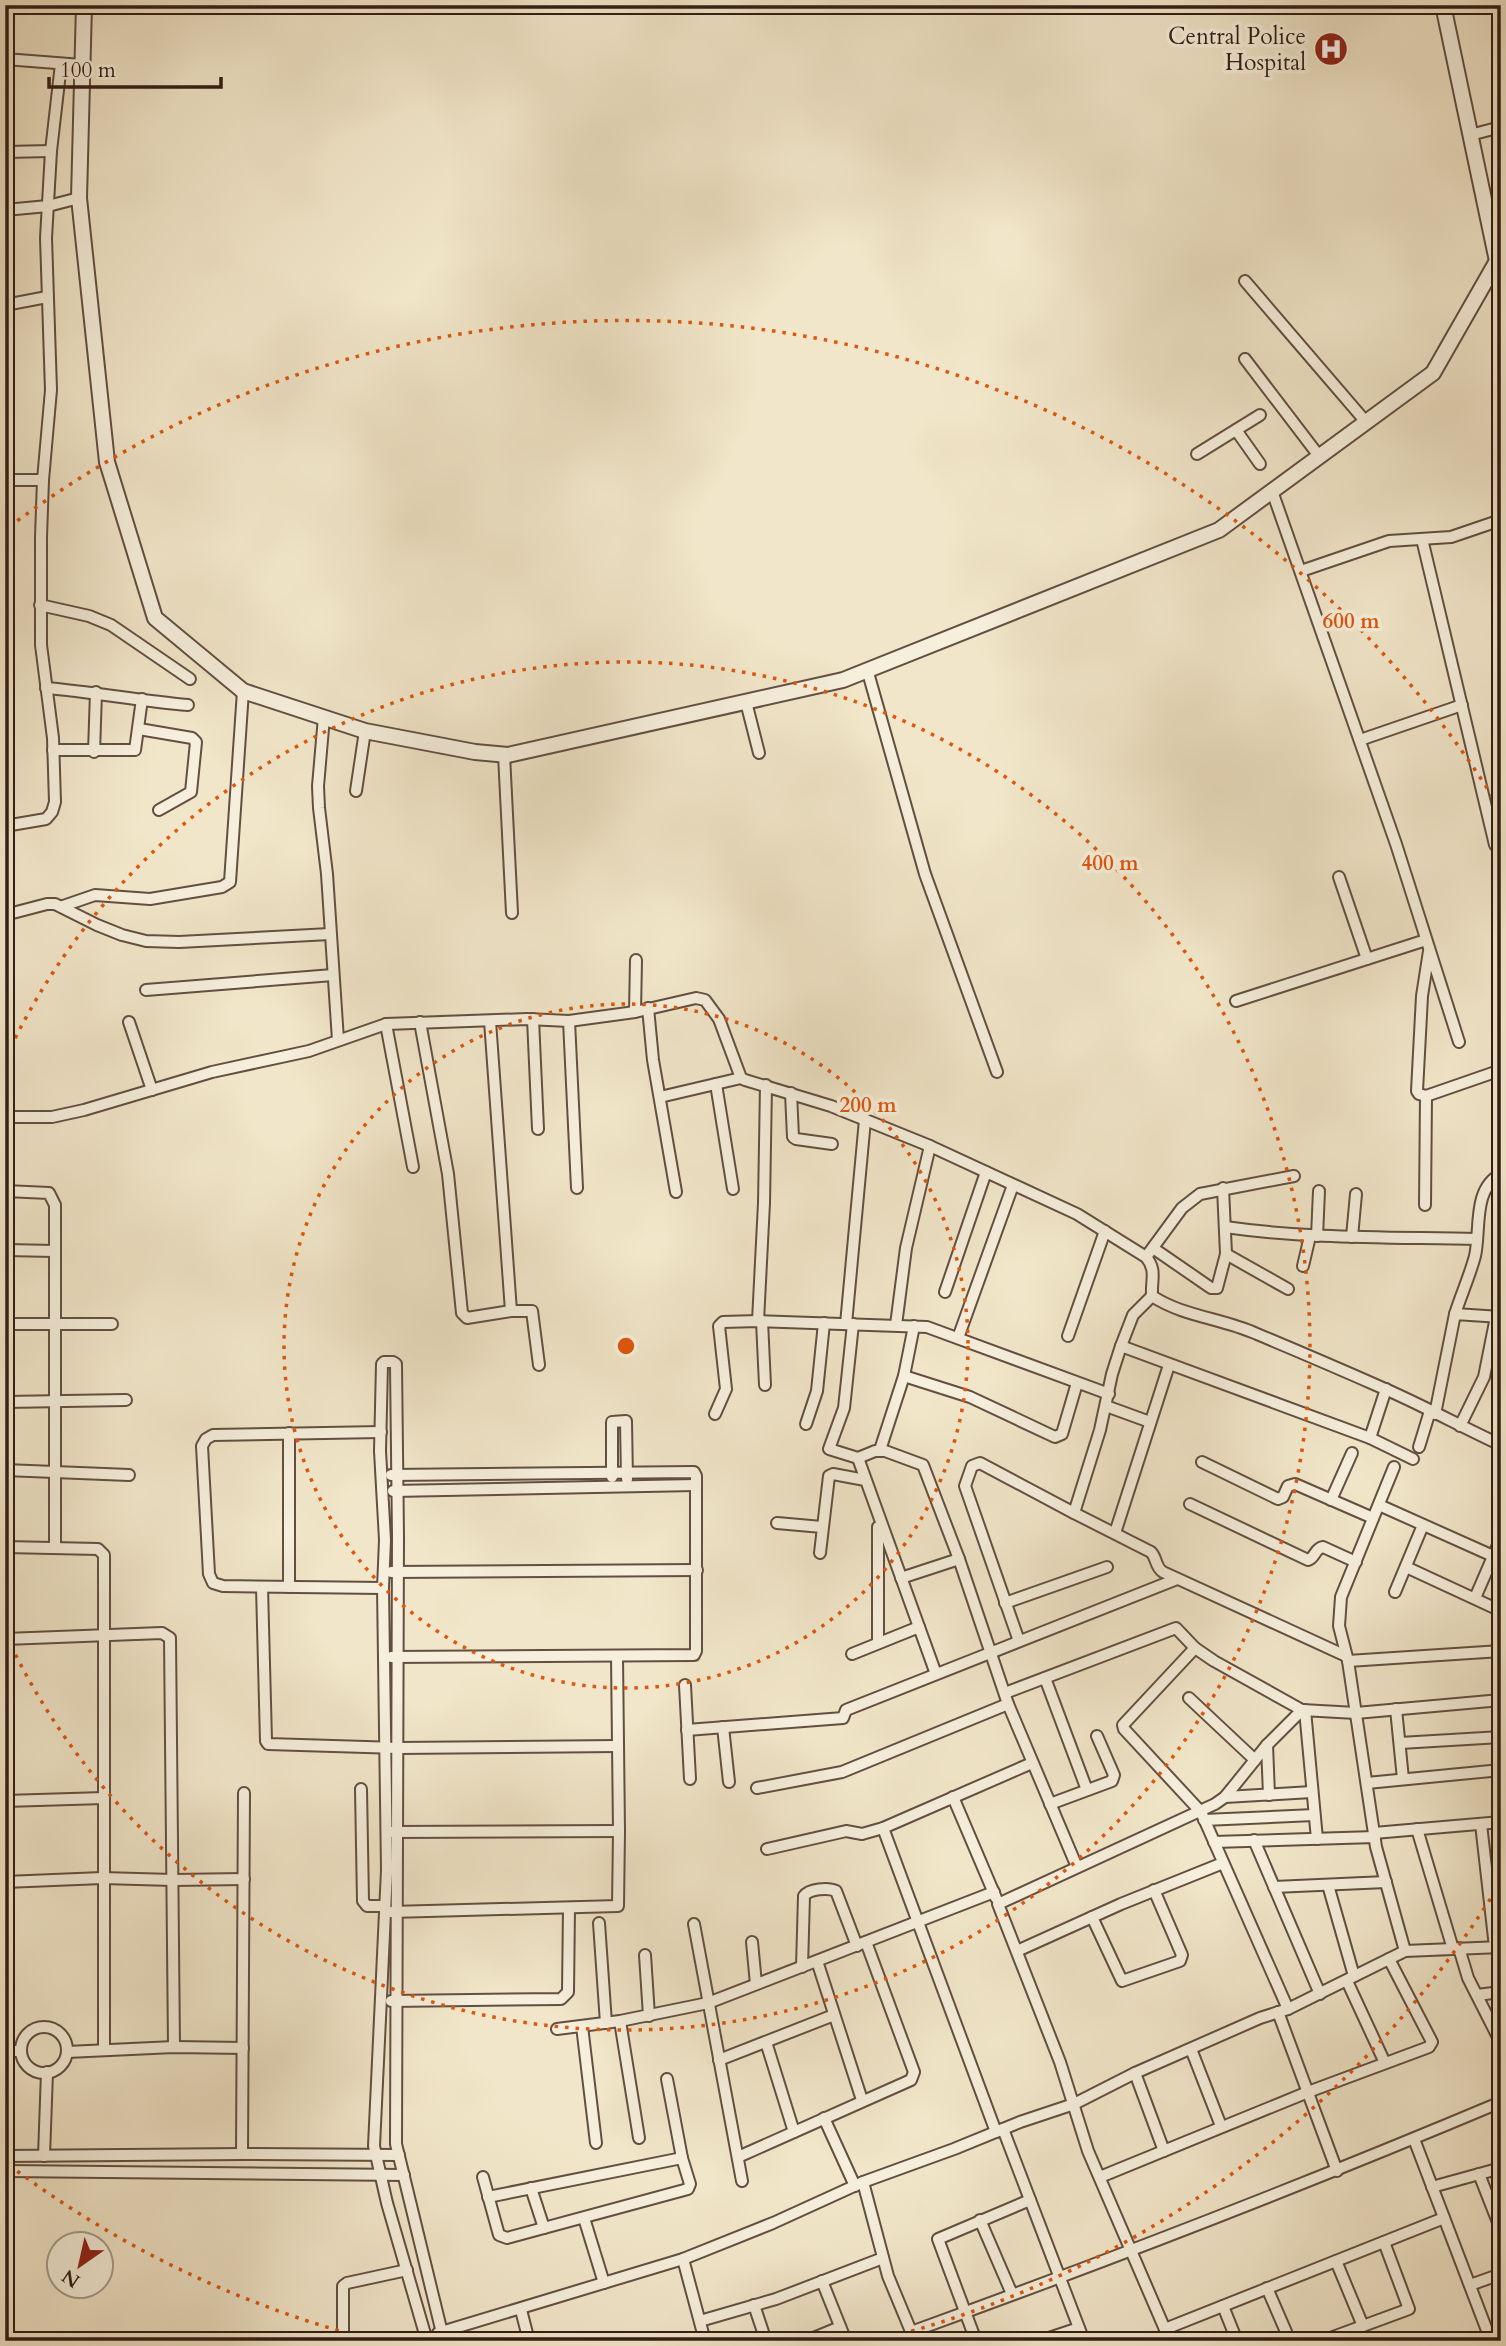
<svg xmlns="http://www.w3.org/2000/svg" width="1506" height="2346" viewBox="0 0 1506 2346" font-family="Cardo,serif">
	<rect width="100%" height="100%" fill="#f1e6c9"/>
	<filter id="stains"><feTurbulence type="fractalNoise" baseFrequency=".00286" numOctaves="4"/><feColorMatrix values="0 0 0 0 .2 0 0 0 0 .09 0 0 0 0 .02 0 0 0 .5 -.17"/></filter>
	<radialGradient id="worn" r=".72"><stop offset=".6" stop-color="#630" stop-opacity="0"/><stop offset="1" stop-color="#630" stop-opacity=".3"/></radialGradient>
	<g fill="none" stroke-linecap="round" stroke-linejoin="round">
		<g stroke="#624f42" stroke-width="14">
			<g id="minor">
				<path d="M 5,59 L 82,65"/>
				<path d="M 1470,135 L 1501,127"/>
				<path d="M 5,152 L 51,151"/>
				<path d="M 5,210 L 48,206 L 79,198"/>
				<path d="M 1245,281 L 1366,422"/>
				<path d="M 5,305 L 47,297"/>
				<path d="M 1245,359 L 1319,456"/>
				<path d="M 1236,430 L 1260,464"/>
				<path d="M 1197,454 L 1260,415"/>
				<path d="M 5,480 L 43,480"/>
				<path d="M 1272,491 L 1396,844 L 1459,1042"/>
				<path d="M 1422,539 L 1495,845"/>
				<path d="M 1301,571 L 1389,541 L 1451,537 L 1501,520"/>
				<path d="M 40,605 L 89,616 L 111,625 L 190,679"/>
				<path d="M 867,669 L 925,874 L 997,1072"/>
				<path d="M 46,688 C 94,692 140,701 188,705"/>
				<path d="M 746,702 L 759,753"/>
				<path d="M 324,717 L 318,786 L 319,808 L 327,874 L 338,1040"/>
				<path d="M 139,729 L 192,738 L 196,742 L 191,792 L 159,810"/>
				<path d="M 1360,740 L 1462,705"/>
				<path d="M 53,750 L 135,750 L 142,699"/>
				<path d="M 94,752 L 96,692"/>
				<path d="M 504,755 L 512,913"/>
				<path d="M 356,791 L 365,731"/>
				<path d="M 5,826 L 46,819 L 52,812 L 55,802 L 53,738 L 41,645 L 41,537 L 43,480 L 51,390 L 46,238 L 51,151 L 61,64"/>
				<path d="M 1339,877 L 1367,959"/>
				<path d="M 63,906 L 95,895 L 150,899 L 222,887 L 230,882 L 243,691"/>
				<path d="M 5,915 L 47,904 L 55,904 L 97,925 L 122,935 L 146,941 L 179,942 L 330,934"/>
				<path d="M 1429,951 L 1422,996 L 1417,1091 L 1419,1094 L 1426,1096 L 1501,1070"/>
				<path d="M 146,990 L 333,975"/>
				<path d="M 1236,1001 L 1426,940"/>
				<path d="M 648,1008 L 653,1060 L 676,1192"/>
				<path d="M 635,1012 L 636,960"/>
				<path d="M 533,1019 L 538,1129"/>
				<path d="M 490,1021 L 511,1311"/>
				<path d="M 569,1021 L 577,1188"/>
				<path d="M 129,1022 L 152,1090"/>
				<path d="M 420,1022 L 448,1174 L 462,1313 L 467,1318 L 511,1311 L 532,1311 L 539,1365"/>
				<path d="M 386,1024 L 413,1167"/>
				<path d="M 716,1084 L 733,1189"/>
				<path d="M 791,1093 L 793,1137 L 796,1139 L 832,1144"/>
				<path d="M 660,1097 L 741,1078"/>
				<path d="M 5,1117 L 52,1117 L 84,1110 L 212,1072 L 309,1051 L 386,1024 L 527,1019 L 569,1021 L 635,1012 L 696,998 L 705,1000 L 719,1019 L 741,1078 L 745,1080 L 831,1106 L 930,1146 L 1077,1214 L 1146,1257 C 1157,1270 1151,1280 1152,1296 C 1184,1317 1222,1318 1257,1334 C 1300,1352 1342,1370 1385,1389 C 1424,1406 1462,1427 1501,1445"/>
				<path d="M 5,1191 L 49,1193 L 55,1205 L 55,1547"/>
				<path d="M 1425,1205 L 1426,1096"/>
				<path d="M 1225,1227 C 1309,1239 1392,1237 1477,1239"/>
				<path d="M 1317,1236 L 1319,1191"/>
				<path d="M 1352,1237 L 1356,1194"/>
				<path d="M 1153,1248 L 1211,1288 L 1217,1288 L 1226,1254 L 1223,1188"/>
				<path d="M 5,1250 L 55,1251"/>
				<path d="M 1226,1254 L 1288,1289"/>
				<path d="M 1146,1257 L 1182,1208 L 1200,1194 L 1294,1176"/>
				<path d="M 1303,1266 L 1310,1236"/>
				<path d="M 945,1292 L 986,1172"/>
				<path d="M 1455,1314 C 1461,1295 1470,1275 1475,1256 C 1481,1230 1472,1189 1501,1174"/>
				<path d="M 758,1321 L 764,1203 L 766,1085"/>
				<path d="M 762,1321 L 765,1385"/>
				<path d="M 5,1324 L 112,1324"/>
				<path d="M 846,1324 L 865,1120"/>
				<path d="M 853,1324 L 844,1408 L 829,1449 L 858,1458 L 875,1451 L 885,1451 L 923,1465 L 959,1559 L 1008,1704 L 1077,1867"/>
				<path d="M 896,1325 L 906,1248 L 930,1146"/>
				<path d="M 1068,1336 L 1105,1231"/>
				<path d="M 958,1338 L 1013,1185"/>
				<path d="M 1121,1346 L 1370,1438 L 1413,1459"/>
				<path d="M 904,1376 L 970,1397 L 1055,1437 L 1062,1434 L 1077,1383"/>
				<path d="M 5,1402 L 126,1400"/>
				<path d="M 1106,1406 L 1150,1422"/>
				<path d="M 715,1414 L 726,1389 L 719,1326 L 723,1322 L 758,1321 L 927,1327 L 1109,1394"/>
				<path d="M 1435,1414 L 1455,1314 L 1501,1317"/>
				<path d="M 806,1424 L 817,1391 L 824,1323"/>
				<path d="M 1460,1426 L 1484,1377 L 1496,1317"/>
				<path d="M 381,1432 L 213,1435 L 206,1439 L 202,1446 L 209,1574 L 213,1583 L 223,1586 L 383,1588"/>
				<path d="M 1370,1438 L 1386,1389"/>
				<path d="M 1419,1447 L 1430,1411"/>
				<path d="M 880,1450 L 904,1376 L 914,1326"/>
				<path d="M 858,1458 L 936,1674"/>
				<path d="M 1202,1462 L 1278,1499 L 1283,1497 L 1288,1486 L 1295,1484 L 1373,1518"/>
				<path d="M 1394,1467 L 1341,1597 L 1339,1626 L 1348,1661 L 1376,1847 L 1405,1951 L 1501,1947"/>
				<path d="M 5,1470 L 129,1475"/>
				<path d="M 612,1477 L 612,1422 L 626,1421 L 627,1479"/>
				<path d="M 393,1491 L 695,1485"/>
				<path d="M 1331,1500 L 1352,1453"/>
				<path d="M 1190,1504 L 1308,1560 C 1315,1558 1315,1548 1323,1547 L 1356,1562"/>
				<path d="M 1379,1505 L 1493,1556"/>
				<path d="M 1074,1513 L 1151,1552 C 1157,1558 1155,1567 1163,1572 L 1346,1656"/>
				<path d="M 777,1523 L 822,1527"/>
				<path d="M 1115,1533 L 1169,1365"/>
				<path d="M 5,1547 L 98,1549 L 104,1555 L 104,2050"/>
				<path d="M 820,1553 L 829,1476 L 833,1474 L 865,1480"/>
				<path d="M 1406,1567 L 1501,1611"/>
				<path d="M 391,1572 L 697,1570"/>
				<path d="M 901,1578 L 959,1559"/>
				<path d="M 262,1587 L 266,1741 L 268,1744 L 398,1748 L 618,1746"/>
				<path d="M 289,1587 L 289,1433"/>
				<path d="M 1395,1592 L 1423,1525"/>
				<path d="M 1475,1598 L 1501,1538"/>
				<path d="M 1005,1603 L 1107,1567"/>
				<path d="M 5,1639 L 162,1633 L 170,1638 L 174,2047"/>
				<path d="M 1019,1641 L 965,1486 L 972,1466 L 980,1463 L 1074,1513 L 1100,1430 L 1112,1374 L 1121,1346 L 1133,1315 L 1152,1296"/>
				<path d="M 878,1643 L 878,1527"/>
				<path d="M 1195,1648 L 1123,1725 L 1124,1729 L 1201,1812 L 1288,2009"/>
				<path d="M 852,1654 L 919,1627"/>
				<path d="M 391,1657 L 694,1655 L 696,1651 L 696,1476 L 694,1472 L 391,1475"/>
				<path d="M 1348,1661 L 1501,1651"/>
				<path d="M 1045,1678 L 1087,1790"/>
				<path d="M 685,1685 L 690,1779"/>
				<path d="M 1005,1693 L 1176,1628 L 1195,1648 L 1214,1661 L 1302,1710"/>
				<path d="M 1189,1698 L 1255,1760"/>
				<path d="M 1396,1709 L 1403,1779"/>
				<path d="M 1305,1710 L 1317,1839"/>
				<path d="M 723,1727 L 729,1782"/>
				<path d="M 687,1730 L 843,1718 L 846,1710 L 1177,1579"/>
				<path d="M 1400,1743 L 1501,1737"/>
				<path d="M 1267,1745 L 1269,1795"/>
				<path d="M 1367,1783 L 1501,1770"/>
				<path d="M 757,1788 L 842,1772 L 1008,1704"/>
				<path d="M 361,1789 L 363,1901 L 367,1906 L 385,1906"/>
				<path d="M 953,1797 L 996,1898"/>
				<path d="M 1225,1797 L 1312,1792"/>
				<path d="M 5,1801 L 104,1798"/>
				<path d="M 1050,1804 L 1112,1781 L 1114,1775 L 1097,1736"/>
				<path d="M 1204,1820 L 1314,1815"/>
				<path d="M 1481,1824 L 1495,1947"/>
				<path d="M 883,1828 L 996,2132"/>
				<path d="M 1417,1829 L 1453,1949"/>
				<path d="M 391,1832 L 619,1831"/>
				<path d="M 1374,1833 L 1501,1822"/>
				<path d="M 1254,1840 L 1320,1994"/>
				<path d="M 1214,1842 L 1375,1837"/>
				<path d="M 767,1849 L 846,1831 L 862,1834 L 883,1828 L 1032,1763"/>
				<path d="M 5,1882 L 102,1878 L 173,1880 L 244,1879"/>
				<path d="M 1328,1885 L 1354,1976"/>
				<path d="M 1274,1887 L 1386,1882"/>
				<path d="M 391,1912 L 618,1906 L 619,1831 L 617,1656"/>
				<path d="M 1092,1917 L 1122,1981 L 1180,1961 L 1182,1955 L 1154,1890"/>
				<path d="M 599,1923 L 606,2023"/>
				<path d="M 694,1924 L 742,2181"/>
				<path d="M 752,1942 L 756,1984"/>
				<path d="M 1459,1948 L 1468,1978 L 1501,2043"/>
				<path d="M 1017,1951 L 1121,1904 L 1223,1863"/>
				<path d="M 645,1955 L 649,2016"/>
				<path d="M 817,1961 L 862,2100"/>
				<path d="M 802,1967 L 804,1896 C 809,1889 828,1887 836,1891 L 857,1946"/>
				<path d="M 1347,1981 L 1385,2063"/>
				<path d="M 1477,1995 L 1501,1992"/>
				<path d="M 391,2001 L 561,1999 L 568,1992 L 569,1908"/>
				<path d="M 1278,2012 L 1337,2171"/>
				<path d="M 620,2021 L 639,2138"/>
				<path d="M 582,2026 L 596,2143"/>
				<circle cx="44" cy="2050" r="23"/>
				<path d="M 557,2029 L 620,2021 L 708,2003 L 994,1892"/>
				<path d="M 766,2042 L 794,2132"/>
				<path d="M 1191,2049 L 1221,2126"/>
				<path d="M 5,2051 L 21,2051"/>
				<path d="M 67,2052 L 174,2047 L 243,2048"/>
				<path d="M 719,2060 L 834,2015"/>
				<path d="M 1135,2073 L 1164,2151"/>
				<path d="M 824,2118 L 855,2186"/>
				<path d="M 1003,2129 L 1084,2341"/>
				<path d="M 1414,2139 L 1491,2341"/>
				<path d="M 242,2154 L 244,1793"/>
				<path d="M 5,2156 L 242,2154 L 399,2155"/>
				<path d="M 44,2156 L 47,2072"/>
				<path d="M 738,2157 L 911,2080 L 914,2072 L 866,1942"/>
				<path d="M 5,2171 L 404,2175"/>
				<path d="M 1479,2174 L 1501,2230"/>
				<path d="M 483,2177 L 499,2235 L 507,2238 L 688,2189 L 690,2184 L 682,2158 L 667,2079"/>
				<path d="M 1100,2177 L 1308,2092 L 1429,2047 L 1432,2042 L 1389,1959"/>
				<path d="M 1432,2187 L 1501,2168"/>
				<path d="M 531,2188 L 544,2228"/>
				<path d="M 488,2197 L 682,2158"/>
				<path d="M 584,2218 L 604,2283"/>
				<path d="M 980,2220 L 1012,2294"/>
				<path d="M 683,2259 L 705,2341"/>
				<path d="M 1336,2261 L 1363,2326"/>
				<path d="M 822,2281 L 846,2341"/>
				<path d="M 1470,2285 L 1501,2274"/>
				<path d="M 1267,2288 L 1290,2341"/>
				<path d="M 754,2305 L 766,2341"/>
				<path d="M 1223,2306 L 1237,2341"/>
				<path d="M 521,2310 L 529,2341"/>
				<path d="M 700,2321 L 776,2299 L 883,2258"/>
				<path d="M 1165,2329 L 1444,2218"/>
				<path d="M 911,2332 C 1110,2260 1306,2184 1501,2102"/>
				<path d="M 438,2333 L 683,2259 L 773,2223 L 863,2182"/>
				<path d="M 343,2341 L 343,2286 L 347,2283 L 407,2270"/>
				<path d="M 427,2341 L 387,2203 L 374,2146 L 387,1870 L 383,1588 L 385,1540 L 380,1451 L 382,1364 L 384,1362 L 393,1362 L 396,1364 L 398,1536 L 396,2144 L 444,2341"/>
				<path d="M 806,2341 L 840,2327"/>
				<path d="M 915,2341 L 888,2276 L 863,2182 L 954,2149 L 1020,2122 L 1074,2104 L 1135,2073 L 1260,2018 L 1288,2009 L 1405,1951"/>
				<path d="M 976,2341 L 938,2239 L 1030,2200"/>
				<path d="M 1040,2341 L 1079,2328"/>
				<path d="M 1170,2341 L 1088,2151 L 1060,2062 L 998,1904 L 1215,1804 L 1225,1797 L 1267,1745 L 1302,1710 L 1356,1713 L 1501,1700"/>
				<path d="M 1322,2341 L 1409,2309 L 1384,2242"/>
			</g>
		</g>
		<g stroke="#624f42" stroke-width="18">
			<g id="tertiary">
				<path d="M 84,5 L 79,198 L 107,462 L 155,618 L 243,691 L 365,731 L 475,752 L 508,755 L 843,680 L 1219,530 L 1433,373 L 1497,261"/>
				<path d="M 1443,5 L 1497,261 L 1501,268"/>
			</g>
		</g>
		<use href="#minor" stroke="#f6efdc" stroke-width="10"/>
		<use href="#tertiary" stroke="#f6efdc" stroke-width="14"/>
	</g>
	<g fill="none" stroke="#df560c" stroke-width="3.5" stroke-dasharray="3.5 7">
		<circle cx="626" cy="1346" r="342"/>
		<path d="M6 1057A684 684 0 1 1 6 1635"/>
		<path d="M1496 1890A1026 1026 0 0 1 883 2339M369 2339A1026 1026 0 0 1 9 2165M9 527A1026 1026 0 0 1 1496 802"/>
	</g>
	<defs>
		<g id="hospital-disc" transform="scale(1.75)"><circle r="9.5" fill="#8f2418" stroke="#f6efdc"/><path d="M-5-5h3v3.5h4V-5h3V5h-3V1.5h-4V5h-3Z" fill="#fff"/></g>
	</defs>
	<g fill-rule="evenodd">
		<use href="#hospital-disc" x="1331" y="49"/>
	</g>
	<g text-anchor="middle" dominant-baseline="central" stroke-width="7" stroke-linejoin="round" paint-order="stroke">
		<g font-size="23" fill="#321d15" stroke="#f6efdc" text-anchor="end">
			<text x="1306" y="36">Central Police<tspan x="1306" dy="26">Hospital</tspan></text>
		</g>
	</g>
	<circle cx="626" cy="1346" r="10" fill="#df560c" stroke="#f6efdc" stroke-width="3.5"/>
	<g font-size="21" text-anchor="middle" font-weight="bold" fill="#df560c" stroke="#f6efdc" stroke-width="7" stroke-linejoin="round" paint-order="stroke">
		<text x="1351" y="628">600 m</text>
		<text x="1110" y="870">400 m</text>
		<text x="868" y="1112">200 m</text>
	</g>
	<rect width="1506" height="2346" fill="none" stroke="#f1e6c9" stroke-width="28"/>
	<rect x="7" y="7" width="1492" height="2332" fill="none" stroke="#321d15" stroke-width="3.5"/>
	<rect x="14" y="14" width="1478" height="2318" fill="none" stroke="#321d15" stroke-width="2"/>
	<g transform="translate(80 2265) rotate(214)"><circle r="33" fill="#f6efdc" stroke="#a89b8c" stroke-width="2"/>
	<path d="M0-5L12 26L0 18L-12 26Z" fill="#8f2418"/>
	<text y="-10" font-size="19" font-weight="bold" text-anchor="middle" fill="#321d15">N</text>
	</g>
	<path d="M49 77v10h172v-10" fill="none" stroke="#321d15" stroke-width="3.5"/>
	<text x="60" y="77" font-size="21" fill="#321d15" stroke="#f6efdc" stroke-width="5" paint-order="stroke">100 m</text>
	<rect width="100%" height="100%" filter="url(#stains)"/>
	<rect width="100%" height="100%" fill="url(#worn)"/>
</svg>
